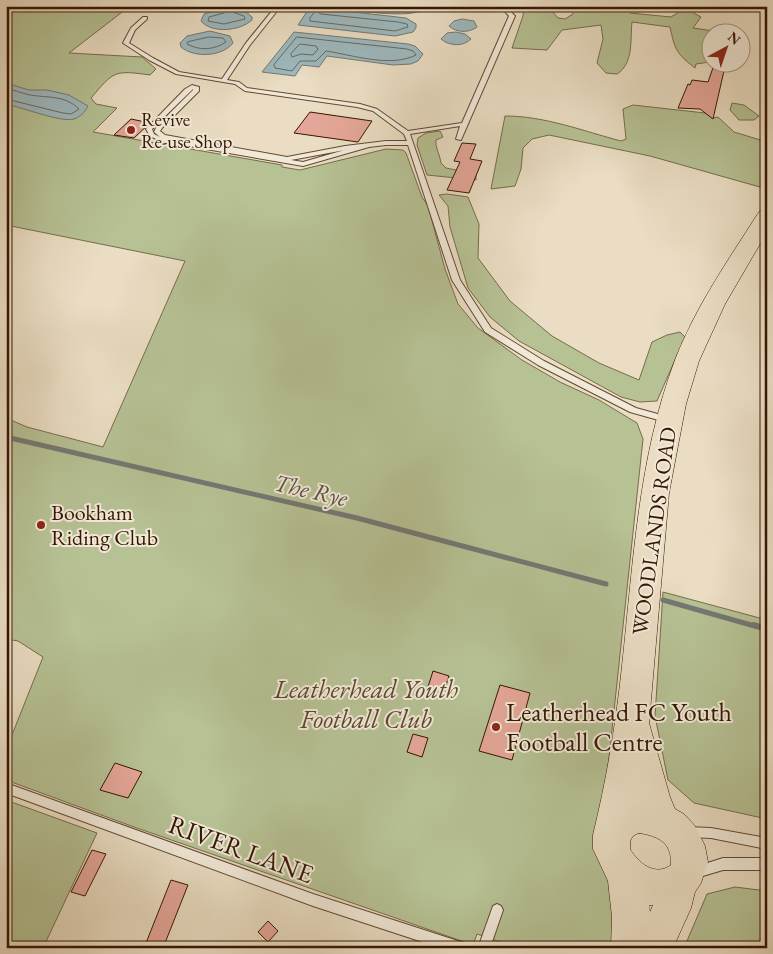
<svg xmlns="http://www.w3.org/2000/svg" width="773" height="954" viewBox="0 0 773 954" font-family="'EB Garamond',serif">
	<rect width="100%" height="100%" fill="#eaddc3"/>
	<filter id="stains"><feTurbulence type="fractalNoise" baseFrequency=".004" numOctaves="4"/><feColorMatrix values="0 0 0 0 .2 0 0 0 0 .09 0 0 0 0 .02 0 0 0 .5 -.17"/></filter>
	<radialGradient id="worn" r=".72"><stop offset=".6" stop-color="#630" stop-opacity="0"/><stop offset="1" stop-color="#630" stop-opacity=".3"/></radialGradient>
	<g fill="#b6c194" stroke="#766c4b">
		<path d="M 6,6 L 130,6 L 69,53 L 142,57 L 156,69 L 150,75 C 114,70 114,71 91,98 L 96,104 L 117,108 L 93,132 L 282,165 L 282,167 L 300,170 L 386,149 L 403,150 L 406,153 L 422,197 L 428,206 L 445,269 L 458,304 L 478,328 L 522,360 L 560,382 L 599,400 L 637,423 L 643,439 L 600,842 L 616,888 L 622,948 L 510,948 L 509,945 L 477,934 L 473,945 L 134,827 L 6,780 L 6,750 L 43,657 L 18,641 L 6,639 L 6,418 L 27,427 L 103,447 L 185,261 L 6,225 Z"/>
		<path d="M 524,6 L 560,6 L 551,10 L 558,18 L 565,19 L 573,14 L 570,6 L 632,6 L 630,13 L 671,17 L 679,12 L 692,12 L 701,17 L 693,28 L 721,32 L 710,32 L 710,62 L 696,64 L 695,68 C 676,53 675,50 670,27 L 632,22 C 630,40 634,63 617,74 L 606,73 L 597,63 L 603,39 L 601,25 L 562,30 L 547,50 L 512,48 L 523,16 Z"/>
		<path d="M 732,103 L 744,105 L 759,116 L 754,120 L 739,120 L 730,110 Z"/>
		<path d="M 633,105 L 705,113 L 712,118 L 718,117 L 734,132 L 767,142 L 767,189 L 650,156 L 549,135 L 532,139 L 523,148 L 521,169 L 515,186 L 491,189 L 505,116 C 545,116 583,131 621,141 L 626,139 L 623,109 Z"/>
		<path d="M 440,131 L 443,137 L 436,140 C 435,147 440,155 441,163 L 446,168 L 476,174 L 476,180 L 427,175 L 417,145 L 418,138 L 426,133 Z"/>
		<path d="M 447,194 L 468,197 L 479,224 L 478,258 L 510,301 L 552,336 L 599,363 L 639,380 L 652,342 L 667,335 L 680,332 L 685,337 L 657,401 L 640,402 L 621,397 L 519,341 L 490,317 L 468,288 L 450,227 L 448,206 L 439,195 Z"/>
		<path d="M 663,592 L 767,620 L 767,819 L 694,803 L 668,780 L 655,716 Z"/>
		<path d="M 6,800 L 97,833 L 43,948 L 6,948 Z"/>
		<path d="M 735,887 L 767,891 L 767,948 L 684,948 L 707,894 Z"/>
	</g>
	<g fill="#9db9bf" stroke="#747873">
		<path d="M 324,6 L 426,6 L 426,8 C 412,21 345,9 324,6 Z"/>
		<path d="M 310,7 L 406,18 L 416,24 L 416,28 L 413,32 L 395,36 L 298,25 Z"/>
		<path d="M 224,8 L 245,11 L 252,17 L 252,20 C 240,31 212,34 201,21 L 204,14 Z"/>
		<path d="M 462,19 L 474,21 L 477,27 C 469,33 457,33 449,26 L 454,21 Z"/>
		<path d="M 210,31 L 230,36 L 233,43 C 222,57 194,58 181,47 L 180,43 L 187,36 Z"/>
		<path d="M 294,32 L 408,44 L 415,46 L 423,54 L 418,61 L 411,64 L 393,65 L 327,56 L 319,67 L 302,65 L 295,76 L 262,72 Z"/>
		<path d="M 456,32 L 465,34 L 471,39 C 463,47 449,46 441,39 L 447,33 Z"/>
		<path d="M 6,83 L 29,90 L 47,90 L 69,95 L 88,106 C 85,112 80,117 74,119 C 62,123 21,107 6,104 Z"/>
	</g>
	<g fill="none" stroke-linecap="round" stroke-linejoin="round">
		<g stroke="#6a6860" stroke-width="1">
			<path d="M 370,6 L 406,10 L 421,6"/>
			<path d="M 229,8 L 235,13 L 244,16 L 245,19 L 224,24 L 208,21 L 209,17 L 224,13 Z"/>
			<path d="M 316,11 L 321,14 L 398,22 L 407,24 L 408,27 L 395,31 L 310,21 L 310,18 Z"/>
			<path d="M 209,37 L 223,38 L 226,42 C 214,50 200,51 187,44 L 188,42 Z"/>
			<path d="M 297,37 L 407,49 L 413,51 L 416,55 C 390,68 353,55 326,51 L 316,61 L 300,61 L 292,71 L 275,68 L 274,65 Z"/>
			<path d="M 300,44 L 316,46 L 318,49 L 313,55 L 301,54 L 292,57 L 291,54 Z"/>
			<path d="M 6,88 C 14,90 21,93 30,95 C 48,98 65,95 79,109 L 71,114 L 63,113 L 6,99"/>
		</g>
		<g stroke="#747873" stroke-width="5">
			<path d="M 6,437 L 357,518 L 606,584"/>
			<path d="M 663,600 L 758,627"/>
		</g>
		<path stroke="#747873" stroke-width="6" d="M 754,625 L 767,629"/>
	</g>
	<g fill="#e4a698" stroke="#361602">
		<path d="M 715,62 L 726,62 L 713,119 L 700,109 L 678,108 L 688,84 L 690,85 L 692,80 L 708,82 Z"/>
		<path d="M 310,112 L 372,121 L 358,142 L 294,133 Z"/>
		<path d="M 131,119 L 150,123 L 134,138 L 114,135 Z"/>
		<path d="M 462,143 L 476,144 L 470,159 L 482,161 L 469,193 L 447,190 L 460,162 L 454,161 Z"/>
		<path d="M 433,671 L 449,676 L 443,694 L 427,690 Z"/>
		<path d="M 500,685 L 530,693 L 512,760 L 479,751 Z"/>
		<path d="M 413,734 L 428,738 L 422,757 L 407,752 Z"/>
		<path d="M 115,763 L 142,772 L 128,798 L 100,790 Z"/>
		<path d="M 92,850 L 106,854 L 85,896 L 71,892 Z"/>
		<path d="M 171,880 L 188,885 L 163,948 L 144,948 Z"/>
		<path d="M 268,921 L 278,931 L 268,942 L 258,932 Z"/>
	</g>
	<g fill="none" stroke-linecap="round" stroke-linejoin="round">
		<g stroke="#634832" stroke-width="2">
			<g id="lane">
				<path d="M 276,6 L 281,6 L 250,45 L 227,80 L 239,82 L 247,88 L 360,104 L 377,109 L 408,131 L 462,123 L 509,16 L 500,6 L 505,6 L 515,16 L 461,140 L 456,139 L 460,126 L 410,134 L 460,280 L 491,328 L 544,361 L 636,408 L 672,418 L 673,420 L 672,422 L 669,423 L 630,412 L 538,365 L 485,332 L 452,280 L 408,145 L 386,145 L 369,147 L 303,166 L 160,141 L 150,136 L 146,129 L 147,128 L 185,89 L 192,85 L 199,87 L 199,91 L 162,128 L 160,131 L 165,135 L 287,157 L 345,146 L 386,141 L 407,141 L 404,134 L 373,111 L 357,107 L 245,91 L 235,84 L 176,74 L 149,60 L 123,43 L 131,28 L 143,17 L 147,17 L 147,19 L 135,30 L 129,43 L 153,58 L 179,72 L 222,79 L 246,43 ZM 193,89 L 193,90 L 157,126 L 154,132 L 160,137 L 154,134 L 152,129 ZM 348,149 L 303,162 L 291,160 L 345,150 Z"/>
				<path d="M 6,783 L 313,894 L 461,942 L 465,944 L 467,948 L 441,948 L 313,906 L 6,793 Z"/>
				<path d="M 687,827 L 711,828 L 767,838 L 767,849 L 711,838 L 687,837 L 683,836 L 681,832 L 683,828 Z"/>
				<path d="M 723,858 L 767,858 L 767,870 L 723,870 L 696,878 L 692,876 L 690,872 L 692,868 Z"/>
				<path d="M 497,904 L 501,906 L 503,910 L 490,948 L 478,948 L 493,906 Z"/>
			</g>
		</g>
		<g stroke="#361602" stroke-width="1">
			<path id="primary" d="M 767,209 L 767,232 L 725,304 L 699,361 L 686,404 L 669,493 L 649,723 L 670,797 L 675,809 L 684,814 L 695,826 L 705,846 L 708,862 L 701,883 L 695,892 L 691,908 L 673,948 L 611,948 L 612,917 L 608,881 L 593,849 L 593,835 C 606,782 615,729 621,675 C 633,569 637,461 675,360 C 695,308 727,262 757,215 L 760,211 ZM 639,833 C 658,836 672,842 671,865 C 655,877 638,863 630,849 C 630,840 630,836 639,833 ZM 649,905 L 653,905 L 650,912 Z"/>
		</g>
		<use href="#lane" fill="#f1e9d8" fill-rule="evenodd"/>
		<use href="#primary" fill="#eaddc3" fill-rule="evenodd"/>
	</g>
	<g fill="#8f2418" stroke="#f1e9d8" stroke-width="2">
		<circle cx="131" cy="130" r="5"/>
		<circle cx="41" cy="525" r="5"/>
		<circle cx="496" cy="727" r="5"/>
	</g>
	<g text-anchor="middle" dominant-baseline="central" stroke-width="4" stroke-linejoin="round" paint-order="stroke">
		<g font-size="19" fill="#361602" stroke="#f1e9d8" text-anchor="start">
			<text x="141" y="119">Revive<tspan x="141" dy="22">Re-use Shop</tspan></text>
		</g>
		<g font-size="22" fill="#361602" stroke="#f1e9d8" text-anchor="start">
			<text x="51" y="512">Bookham<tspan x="51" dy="25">Riding Club</tspan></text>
		</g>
		<g font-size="22" fill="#361602" stroke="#f1e9d8">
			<text transform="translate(654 531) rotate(-82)">WOODLANDS ROAD</text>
		</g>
		<g font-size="24" font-style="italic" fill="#5a4f44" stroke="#f1e9d8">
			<text transform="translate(311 490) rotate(13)">The Rye</text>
		</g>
		<g font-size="26" font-style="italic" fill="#5c492e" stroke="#f1e9d8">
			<text x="366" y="689">Leatherhead Youth<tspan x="366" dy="30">Football Club</tspan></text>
		</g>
		<g font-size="26" fill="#361602" stroke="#f1e9d8" text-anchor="start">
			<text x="506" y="712">Leatherhead FC Youth<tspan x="506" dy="30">Football Centre</tspan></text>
		</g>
		<g font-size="26" fill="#361602" stroke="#f1e9d8">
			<text transform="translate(241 849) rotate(20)">RIVER LANE</text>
		</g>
	</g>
	<rect width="773" height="954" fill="none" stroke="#eaddc3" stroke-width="25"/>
	<rect x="8" y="8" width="758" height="939" fill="none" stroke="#361602" stroke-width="2.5"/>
	<rect x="12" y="12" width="748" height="929" fill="none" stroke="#361602"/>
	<g transform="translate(726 48) rotate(40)"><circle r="24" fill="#f1e9d8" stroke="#a69582"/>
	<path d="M0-4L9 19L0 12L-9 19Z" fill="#8f2418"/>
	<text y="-8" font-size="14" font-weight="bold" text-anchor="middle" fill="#361602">N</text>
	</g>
	<rect width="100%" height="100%" filter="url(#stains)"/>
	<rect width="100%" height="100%" fill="url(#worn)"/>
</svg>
